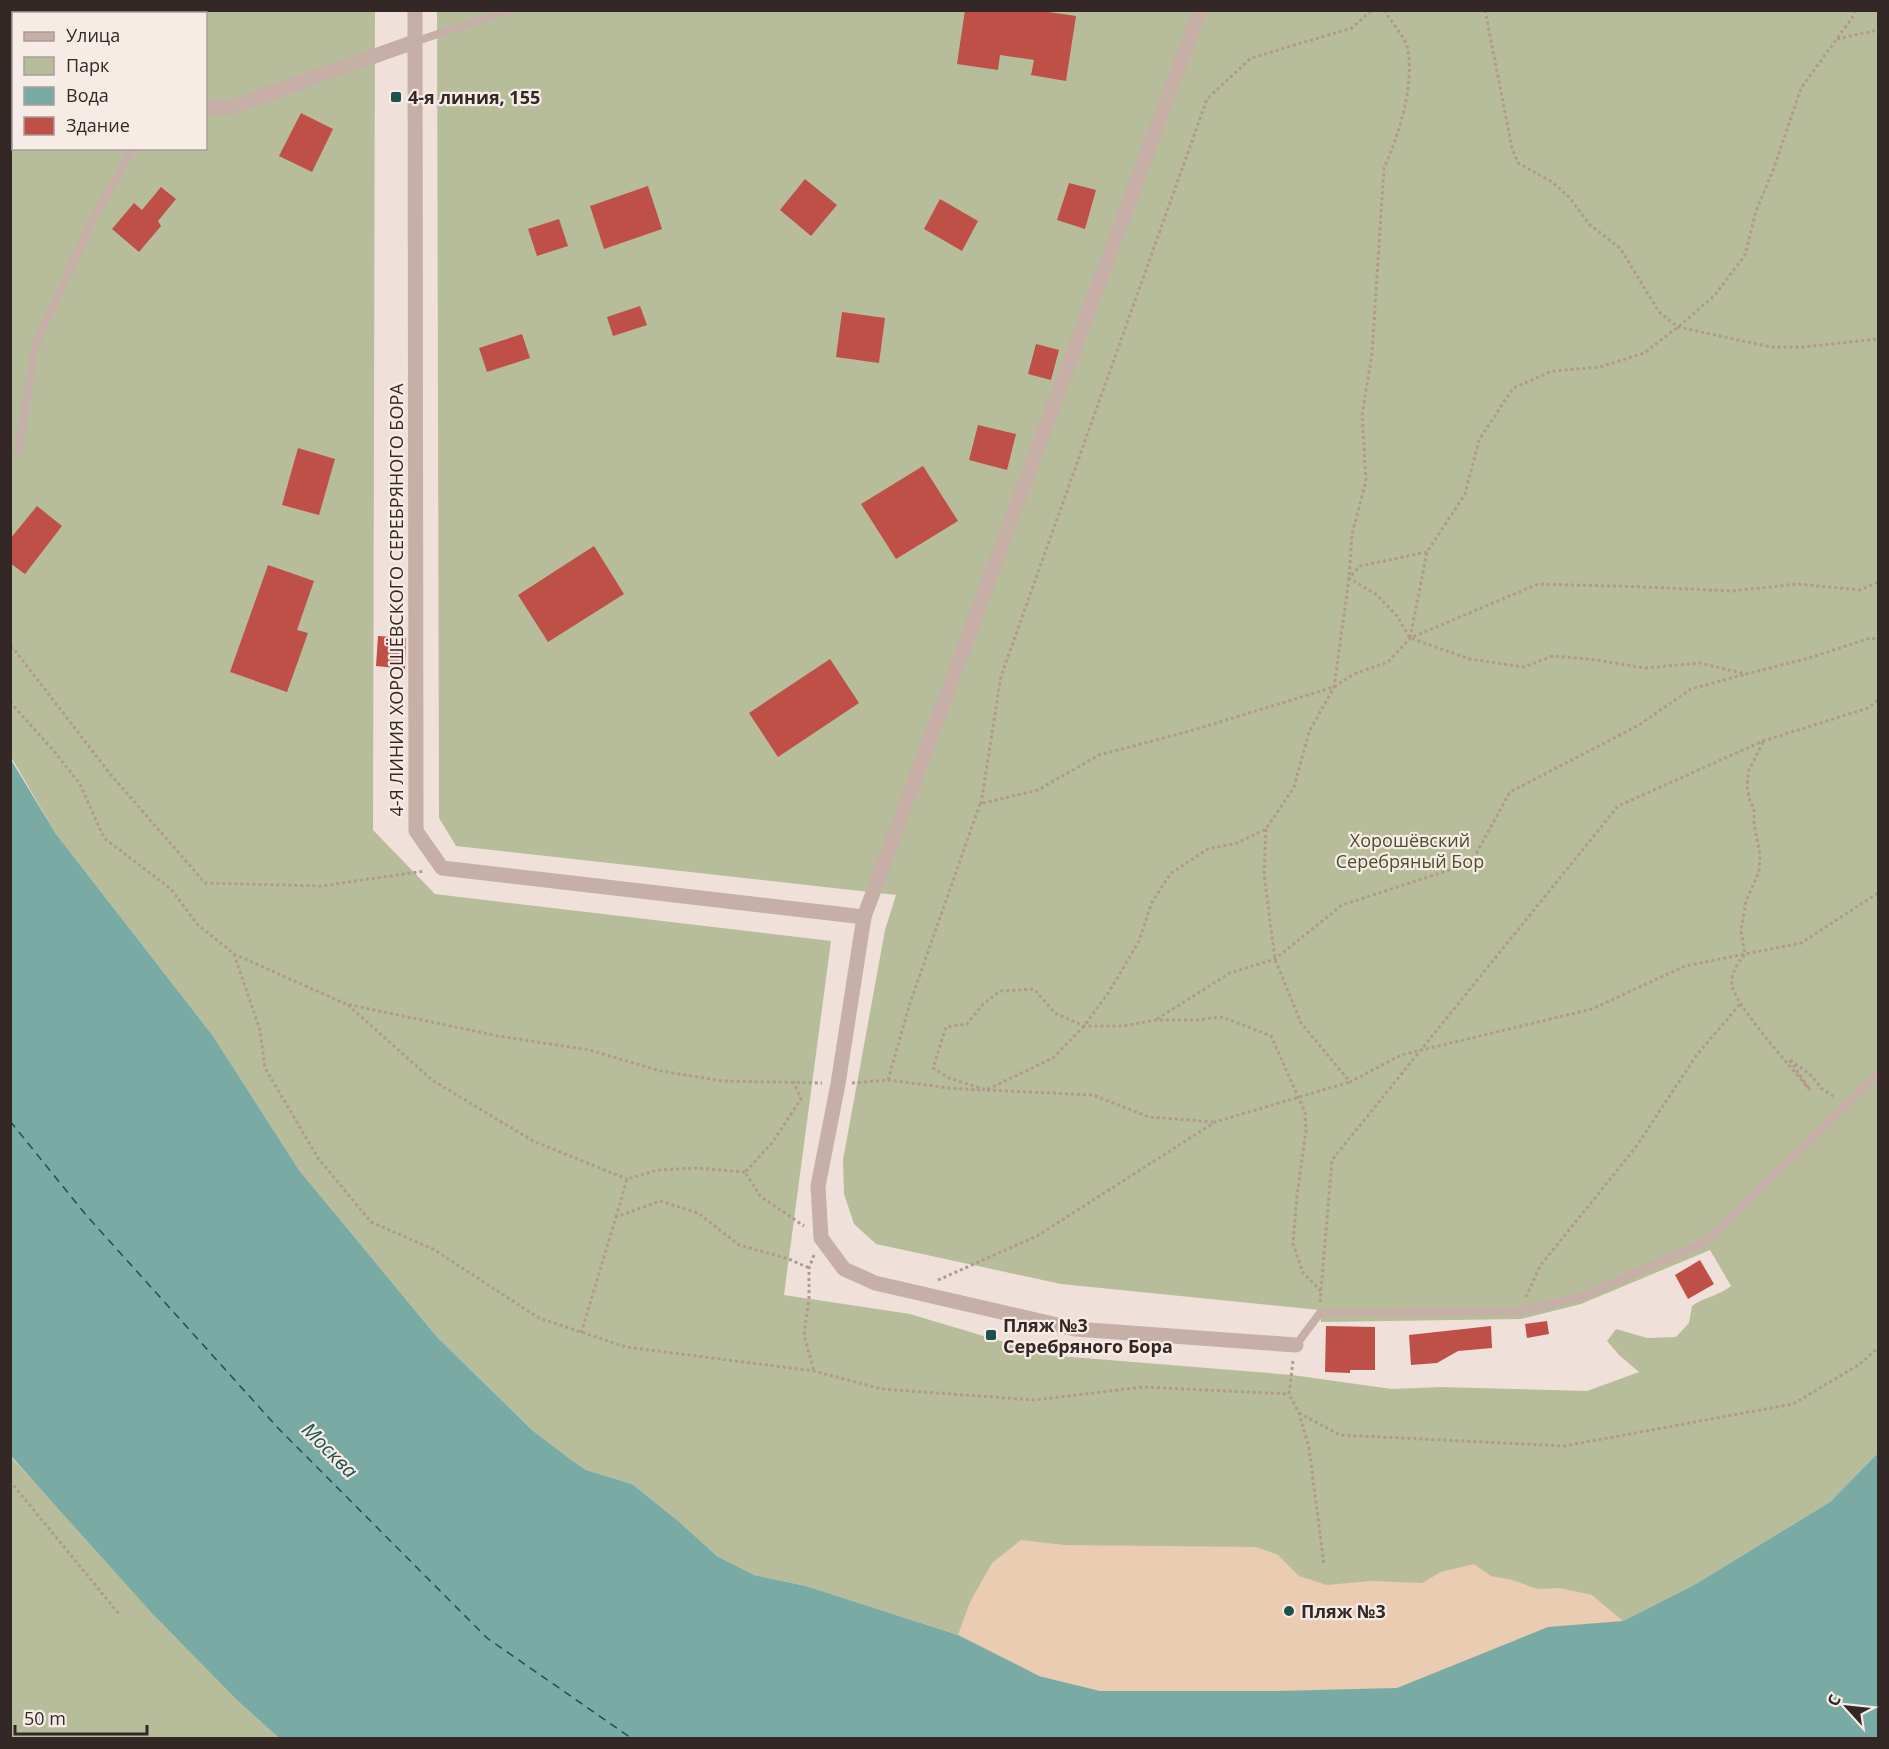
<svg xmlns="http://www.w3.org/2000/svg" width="1889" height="1749" viewBox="0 0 1889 1749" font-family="'Open Sans',sans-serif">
	<rect width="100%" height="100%" fill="#efe1d9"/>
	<g fill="#b7bd9a" fill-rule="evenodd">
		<path d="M 10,11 L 375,11 L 373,830 L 435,894 L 831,941 L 784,1295 L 910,1314 L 1047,1355 L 1292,1375 L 1392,1389 L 1441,1387 L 1587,1391 L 1639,1372 L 1619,1355 L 1607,1341 L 1616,1329 L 1647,1338 L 1676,1337 L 1689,1323 L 1692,1306 C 1704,1297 1719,1296 1731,1286 L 1710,1250 L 1581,1304 L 1521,1319 L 1321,1322 L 1320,1310 L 1061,1284 L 876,1244 L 854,1224 L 844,1194 L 843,1160 L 885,930 L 896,895 L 456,846 L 439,818 L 437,11 L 1878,11 L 1878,1453 L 1830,1502 L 1694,1585 L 1623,1621 L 1548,1627 L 1397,1688 L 1278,1691 L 1039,1676 L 958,1635 L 806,1586 L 754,1575 L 717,1556 L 677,1520 L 632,1484 L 586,1470 L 570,1459 L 532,1430 L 437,1337 L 299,1170 L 213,1036 L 56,834 L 11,757 ZM 14,14 L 206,14 L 206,148 L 14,148 Z"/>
		<path d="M 10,1456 L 239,1702 L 279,1738 L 11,1738 Z"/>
	</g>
	<path fill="#e9ccb1" d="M 1021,1540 L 1065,1545 L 1256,1547 L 1278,1555 L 1299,1576 L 1327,1585 L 1371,1581 L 1422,1583 L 1441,1572 L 1474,1564 L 1491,1576 L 1512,1580 L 1538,1589 L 1560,1588 L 1592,1595 L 1623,1621 L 1548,1627 L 1397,1688 L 1278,1691 L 1100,1691 L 1039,1676 L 958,1635 L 970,1602 L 992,1563 Z"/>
	<path fill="#7aaaa4" d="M 10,758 L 56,834 L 213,1036 L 299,1170 L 437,1337 L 532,1430 L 570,1459 L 586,1470 L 632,1484 L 677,1520 L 717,1556 L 754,1575 L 806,1586 L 958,1635 L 1039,1676 L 1100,1691 L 1278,1691 L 1397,1688 L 1548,1627 L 1623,1621 L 1694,1585 L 1830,1502 L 1878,1453 L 1878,1738 L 279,1738 L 239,1702 L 150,1611 L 11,1456 Z"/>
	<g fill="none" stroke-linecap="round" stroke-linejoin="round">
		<path stroke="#1f514c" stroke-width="1.5" stroke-dasharray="8 6" stroke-linecap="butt" d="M 10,1121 L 86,1215 L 278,1428 L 487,1638 L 631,1738"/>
	</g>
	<g fill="#be5048">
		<path d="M 965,10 L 1035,10 L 1076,16 L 1066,81 L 1031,75 L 1034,60 L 1000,55 L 998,70 L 957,64 Z"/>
		<path d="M 301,113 L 333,129 L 312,172 L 279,156 Z"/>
		<path d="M 805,179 L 837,205 L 811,236 L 780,210 Z"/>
		<path d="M 1069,183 L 1096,190 L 1085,229 L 1057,220 Z"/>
		<path d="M 648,186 L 662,229 L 604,249 L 590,206 Z"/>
		<path d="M 161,187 L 176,199 L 158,221 L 161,226 L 139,252 L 112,229 L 134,203 L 142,210 Z"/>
		<path d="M 940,199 L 978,221 L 962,251 L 924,229 Z"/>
		<path d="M 559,219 L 568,246 L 537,256 L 528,229 Z"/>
		<path d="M 640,306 L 647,325 L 613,336 L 607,317 Z"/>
		<path d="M 842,312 L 885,318 L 879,363 L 836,357 Z"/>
		<path d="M 522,334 L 530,358 L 487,372 L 479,348 Z"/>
		<path d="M 1036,344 L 1059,350 L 1051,380 L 1028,374 Z"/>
		<path d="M 978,425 L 1016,434 L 1007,470 L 969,460 Z"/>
		<path d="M 298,448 L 335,459 L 319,515 L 282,505 Z"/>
		<path d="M 923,466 L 958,521 L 896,559 L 861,504 Z"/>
		<path d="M 37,506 L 62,526 L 25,574 L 10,563 L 10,539 Z"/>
		<path d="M 594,546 L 624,594 L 548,642 L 518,595 Z"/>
		<path d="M 268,565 L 314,581 L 297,630 L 308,633 L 287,692 L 230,672 Z"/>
		<path d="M 378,636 L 406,638 L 405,669 L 376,666 Z"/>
		<path d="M 830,659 L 859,703 L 778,757 L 749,713 Z"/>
		<path d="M 1700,1260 L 1714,1284 L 1688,1299 L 1675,1275 Z"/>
		<path d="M 1547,1321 L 1549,1334 L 1527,1338 L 1525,1324 Z"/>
		<path d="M 1326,1326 L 1375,1327 L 1375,1370 L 1350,1370 L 1350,1373 L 1325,1372 Z"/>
		<path d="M 1491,1326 L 1492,1348 L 1458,1351 L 1437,1363 L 1411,1365 L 1409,1335 Z"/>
	</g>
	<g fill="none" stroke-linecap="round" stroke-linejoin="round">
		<g stroke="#b29990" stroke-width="3" stroke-dasharray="3 3" stroke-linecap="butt">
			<path d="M 1485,10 L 1512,148 L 1518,163 L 1552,182 L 1570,198 L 1590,225 L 1620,248 L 1659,312 L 1678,327 L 1771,347 L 1803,347 L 1878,339"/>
			<path d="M 1837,39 L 1878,30"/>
			<path d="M 1427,552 L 1360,566 L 1349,578 L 1377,595 L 1397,616 L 1410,638 L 1470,659 L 1524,667 L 1553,656 L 1589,659 L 1645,668 L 1700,663 L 1746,674 L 1809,658 L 1870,638 L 1878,639"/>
			<path d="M 1410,638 L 1427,552 L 1465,494 L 1479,440 L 1513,388 L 1552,371 L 1600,367 L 1644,353 L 1678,327 L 1715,295 L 1745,255 L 1756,211 L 1774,168 L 1801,88 L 1852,18 L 1855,10"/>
			<path d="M 10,648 L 13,648 L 111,775 L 205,883 L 321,886 L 425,871"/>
			<path d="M 10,702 L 53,750 L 80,784 L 104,838 L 171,889 L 197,924 L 234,954 L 346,1004 L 498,1036 L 589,1050 L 661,1071 L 722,1081 L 822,1083"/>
			<path d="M 1763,742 L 1749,770 L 1747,786 L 1750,802 L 1754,808 L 1754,824 L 1760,855 L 1759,872 L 1746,901 L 1741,931 L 1745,954 C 1738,963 1731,972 1732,984 C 1732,1002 1795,1072 1810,1090 L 1789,1059 L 1812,1076 L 1821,1088 L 1836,1098"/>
			<path d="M 981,804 L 1001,676 L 1207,99 L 1251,58 L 1352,28 L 1372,10"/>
			<path d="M 1266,829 L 1264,874 L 1275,959 L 1301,1023 L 1350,1082 L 1401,1055 L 1592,1009 L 1685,966 L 1801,943 L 1878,893"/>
			<path d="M 234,954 L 260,1030 L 265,1068 L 318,1158 L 371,1222 L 433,1249 L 539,1318 L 626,1347 L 814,1371 L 882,1389 L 1034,1400 L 1144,1387 L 1289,1394"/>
			<path d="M 348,1005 L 432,1080 L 533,1141 L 627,1179"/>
			<path d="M 1157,1019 L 1230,973 L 1275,959 L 1342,905 L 1471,863 L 1510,792 L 1639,725 L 1691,689 L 1746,674"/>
			<path d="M 888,1080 L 910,1003 L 980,804 L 1038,790 L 1099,755 L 1190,731 L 1334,687 L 1354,674 L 1388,662 L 1410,638 L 1538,584 L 1646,587 L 1733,591 L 1797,584 L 1860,590 L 1878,582"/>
			<path d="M 793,1081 L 801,1099 L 772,1143 L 745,1172 L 760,1196 L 804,1226"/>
			<path d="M 852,1083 L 888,1080 L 949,1088 L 980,1090"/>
			<path d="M 987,1090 L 1093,1095 L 1149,1117 L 1215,1122"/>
			<path d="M 616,1217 L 627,1179 L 658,1170 L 697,1168 L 745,1172"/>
			<path d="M 814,1255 L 809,1268 L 809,1298 L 804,1335 L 814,1371"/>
			<path d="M 938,1280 L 1037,1236 L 1215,1122 L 1350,1082"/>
			<path d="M 1321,1291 L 1303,1273 L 1293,1244 L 1297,1195 L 1306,1131 L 1305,1112 L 1271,1036 L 1222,1017 L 1196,1020 L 1156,1020 L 1123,1026 L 1084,1026 L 1055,1013 L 1034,989 L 1000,991 L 983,1004 L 967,1024 L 946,1027 L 933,1068 L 949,1078 L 986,1090 L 1053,1058 L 1084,1026 L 1109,992 L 1139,941 L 1152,902 L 1171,873 L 1208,849 L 1237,843 L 1266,829 L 1294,787 L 1309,732 L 1334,687 L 1349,578 L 1352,534 L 1366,481 L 1362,415 L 1372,354 L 1384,168 C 1399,134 1414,88 1408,50 C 1407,40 1390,20 1384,10"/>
			<path d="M 1526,1297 L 1540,1266 L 1636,1147 L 1696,1056 L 1740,1004"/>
			<path d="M 1320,1302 L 1332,1160 L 1618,806 L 1763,741 L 1868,708 L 1878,700"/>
			<path d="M 581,1333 L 616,1217 L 660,1201 L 698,1213 L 739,1245 L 789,1259 L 809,1268"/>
			<path d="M 1293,1361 L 1289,1394 L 1299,1413 L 1309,1448 L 1324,1565"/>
			<path d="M 1299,1413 L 1340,1435 L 1564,1446 L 1793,1404 L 1860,1364 L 1878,1348"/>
			<path d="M 10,1481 L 119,1614"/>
		</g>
		<g stroke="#c6afa6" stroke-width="8">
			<path d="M 414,42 L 510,10"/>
			<path d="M 18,452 L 35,346 L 92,221 L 133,148"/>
			<path d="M 1296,1345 L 1320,1313 L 1520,1311 L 1581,1297 L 1705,1242 L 1878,1074"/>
		</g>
		<g stroke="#c6afa6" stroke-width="15">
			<path d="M 73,10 L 75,14"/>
			<path d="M 415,10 L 416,831 L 442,868 L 864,917 L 838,1084 L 818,1186 L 821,1238 L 844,1269 L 875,1283 L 1075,1329 L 1296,1345"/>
			<path d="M 206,108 L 231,107 L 414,42"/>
			<path d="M 864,917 L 1200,10"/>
		</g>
	</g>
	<g fill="#1f514c" stroke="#f7ebe5" stroke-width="2">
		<rect x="390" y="91" width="12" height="12" rx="3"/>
		<rect x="985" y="1329" width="12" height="12" rx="3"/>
		<circle cx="1289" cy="1611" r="6"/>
	</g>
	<g text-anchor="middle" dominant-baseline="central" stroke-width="4.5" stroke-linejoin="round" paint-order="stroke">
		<g font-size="18" font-weight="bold" fill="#332826" stroke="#f7ebe5" text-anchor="start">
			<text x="408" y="97">4-я линия, 155</text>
			<text x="1003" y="1325">Пляж №3<tspan x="1003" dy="21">Cеребряного Бора</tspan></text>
			<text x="1301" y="1611">Пляж №3</text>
		</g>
		<g font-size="18" fill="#332826" stroke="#f7ebe5">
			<text transform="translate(396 600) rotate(-90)">4-Я ЛИНИЯ ХОРОШЁВСКОГО СЕРЕБРЯНОГО БОРА</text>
		</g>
		<g font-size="18" fill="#494f2c" stroke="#f7ebe5">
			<text x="1410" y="840">Хорошёвский<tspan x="1410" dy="21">Серебряный Бор</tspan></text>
		</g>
		<g font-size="20" font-style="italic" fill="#1f514c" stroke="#f7ebe5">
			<text transform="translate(330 1450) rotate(45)">Москва</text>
		</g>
	</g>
	<rect width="1889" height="1749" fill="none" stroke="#332826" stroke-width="24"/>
	<rect x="12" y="12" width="195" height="138" fill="#f7ebe5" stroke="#a99d99" stroke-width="1.5"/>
	<rect x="24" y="32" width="30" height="9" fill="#c6afa6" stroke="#a99d99" stroke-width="1.5"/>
	<text x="66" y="42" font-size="18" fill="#332826">Улица</text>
	<rect x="24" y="57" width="30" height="18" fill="#b7bd9a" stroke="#a99d99" stroke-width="1.5"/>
	<text x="66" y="72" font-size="18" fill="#332826">Парк</text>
	<rect x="24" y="87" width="30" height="18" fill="#7aaaa4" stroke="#a99d99" stroke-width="1.5"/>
	<text x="66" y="102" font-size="18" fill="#332826">Вода</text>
	<rect x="24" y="117" width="30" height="18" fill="#be5048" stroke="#a99d99" stroke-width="1.5"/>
	<text x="66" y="132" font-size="18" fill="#332826">Здание</text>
	<g transform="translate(1847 1707) rotate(297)" stroke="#f7ebe5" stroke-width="4.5" paint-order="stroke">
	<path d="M0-4.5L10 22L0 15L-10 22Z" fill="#332826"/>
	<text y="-9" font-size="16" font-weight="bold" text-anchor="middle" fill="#332826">С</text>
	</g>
	<path d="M15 1725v9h132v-9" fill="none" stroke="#332826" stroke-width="3"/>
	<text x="24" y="1725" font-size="18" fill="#332826" stroke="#f7ebe5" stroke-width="4.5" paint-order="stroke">50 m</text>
</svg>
